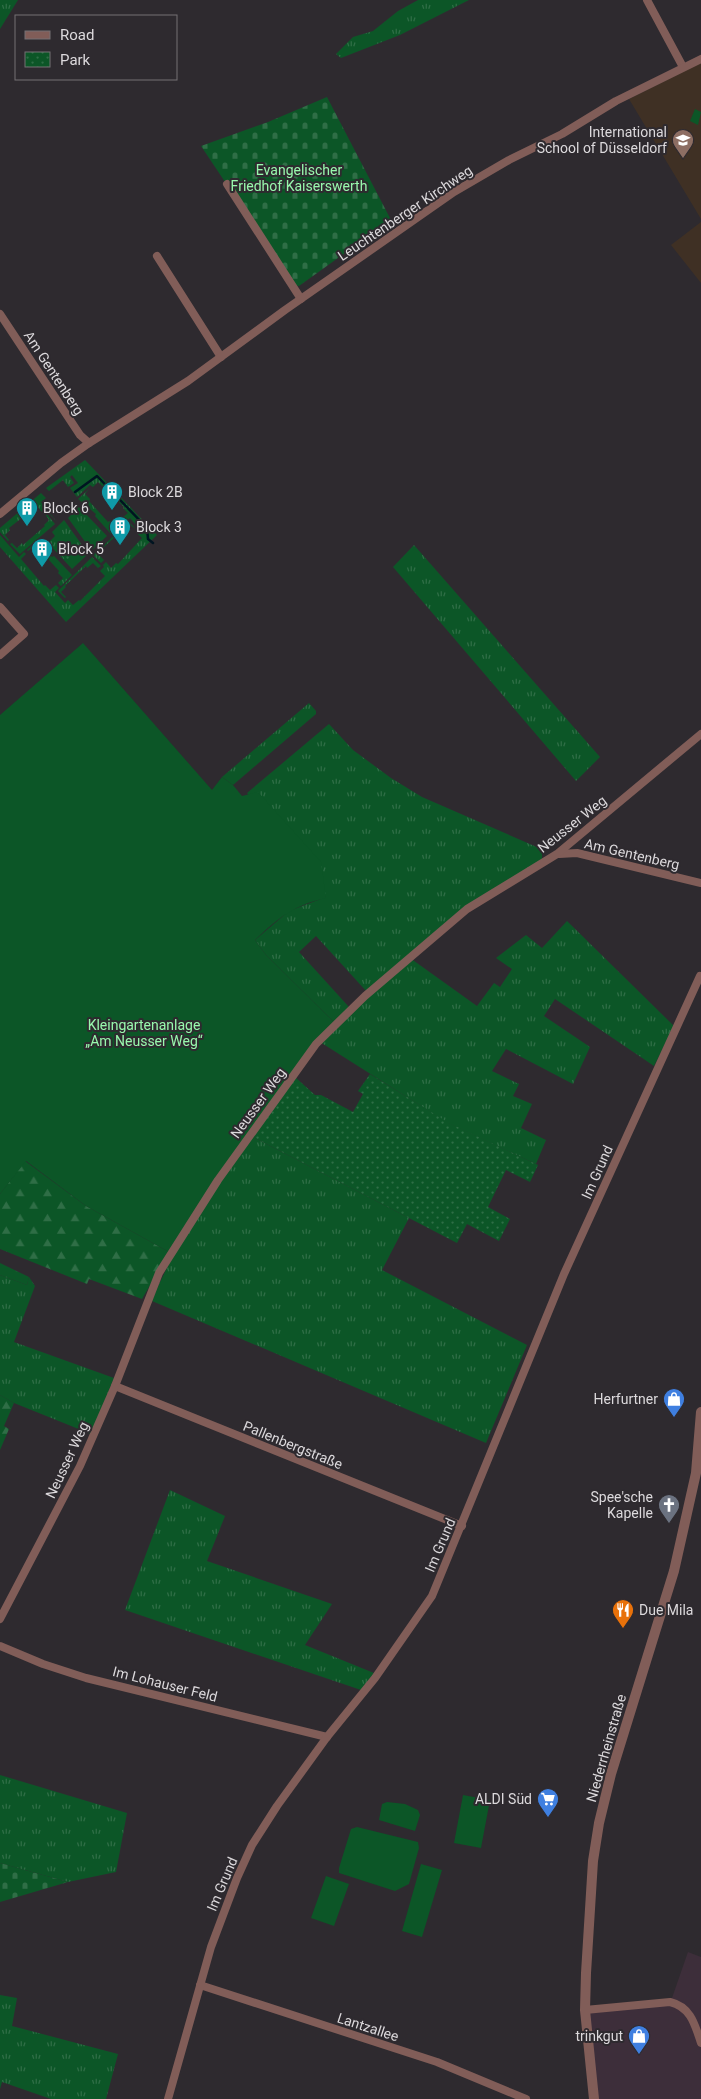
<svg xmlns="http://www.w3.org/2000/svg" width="701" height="2099" viewBox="0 0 701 2099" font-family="Roboto,sans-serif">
	<defs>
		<pattern id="grass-tufts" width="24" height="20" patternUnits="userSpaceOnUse" patternTransform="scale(1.25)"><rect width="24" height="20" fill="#0c5627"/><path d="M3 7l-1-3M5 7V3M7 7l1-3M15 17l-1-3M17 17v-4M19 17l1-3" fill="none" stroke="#2f6e46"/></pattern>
		<pattern id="forest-firs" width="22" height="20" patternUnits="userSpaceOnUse" patternTransform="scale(1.25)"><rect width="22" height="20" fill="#0c5627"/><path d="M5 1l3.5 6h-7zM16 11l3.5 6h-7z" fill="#2f6e46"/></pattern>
		<pattern id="cemetery-stones" width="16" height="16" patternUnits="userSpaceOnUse" patternTransform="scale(1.25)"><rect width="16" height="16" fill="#0c5627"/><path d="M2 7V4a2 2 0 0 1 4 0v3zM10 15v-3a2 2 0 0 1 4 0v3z" fill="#2f6e46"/></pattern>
		<pattern id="park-dots" width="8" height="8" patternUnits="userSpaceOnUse" patternTransform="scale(1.25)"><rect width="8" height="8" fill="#0c5627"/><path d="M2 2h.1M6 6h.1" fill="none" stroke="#2f6e46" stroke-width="1.8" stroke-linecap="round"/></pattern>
	</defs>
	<rect width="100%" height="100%" fill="#2e2a2f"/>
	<path fill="#3d2e3a" d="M 688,1952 L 701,1957 L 701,2099 L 598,2099 L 588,2012 L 655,2005 L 672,1998 Z"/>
	<g fill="#3f3024">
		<path d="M 701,63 L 701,219 L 629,99 Z"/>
		<path d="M 701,222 L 701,283 L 671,245 Z"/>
	</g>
	<g fill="url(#grass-tufts)">
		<path d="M 0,0 L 18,0 L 0,29 Z"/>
		<path d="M 418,0 L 469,0 L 400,35 L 341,58 L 336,54 L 353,37 L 373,31 L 398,11 Z"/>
		<path d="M 85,460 L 157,535 L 66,622 L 0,547 L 0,535 L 19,557 L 24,552 L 26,554 L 21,559 L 44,586 L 45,585 L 50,590 L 56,585 L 59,588 L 55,592 L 65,603 L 68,600 L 73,605 L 79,600 L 80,601 L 105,576 L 100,571 L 104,567 L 103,565 L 106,562 L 111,568 L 116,563 L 118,564 L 142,538 L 137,533 L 140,530 L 130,518 L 126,521 L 122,518 L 128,513 L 123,508 L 124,507 L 98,482 L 93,487 L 90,485 L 77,497 L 70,488 L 78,483 L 72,475 L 70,477 L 74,483 L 68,487 L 63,480 L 49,491 L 46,488 Z"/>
		<path d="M 89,489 L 85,494 L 90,499 L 89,501 L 108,522 L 110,521 L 115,526 L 120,521 L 123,524 L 111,534 L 95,516 L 96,514 L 78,499 Z"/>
		<path d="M 41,493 L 46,498 L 41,502 L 44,507 L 49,503 L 52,507 L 48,511 L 57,522 L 45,509 L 42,512 L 37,506 L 9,528 L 10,530 L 5,535 L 9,540 L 8,541 L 0,532 L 0,528 Z"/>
		<path d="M 79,507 L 107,536 L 93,549 L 88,542 L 86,543 L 68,518 Z"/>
		<path d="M 46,513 L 55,524 L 20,554 L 10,544 L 12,543 L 17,548 L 22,543 L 23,545 L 45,526 L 44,525 L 49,520 L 45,514 Z"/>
		<path d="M 64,520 L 82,545 L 80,547 L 87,555 L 72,569 L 48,543 L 55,536 L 52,532 Z"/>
		<path d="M 129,522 L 136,529 L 130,525 L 125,530 L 123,529 L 103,548 L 104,550 L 99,555 L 104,560 L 101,563 L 93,555 Z"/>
		<path d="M 38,540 L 41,542 L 39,544 L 52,557 L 54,556 L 72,575 L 61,586 L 58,583 L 63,578 L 58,573 L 59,571 L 40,550 L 38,551 L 34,546 L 28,551 L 27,550 Z"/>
		<path d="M 414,545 L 600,757 L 576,781 L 393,567 Z"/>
		<path d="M 92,557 L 101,566 L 98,568 L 93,563 L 87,568 L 86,566 L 65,586 L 66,587 L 61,592 L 66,597 L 65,598 L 58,591 Z"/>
		<path d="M 309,703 L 316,711 L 316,714 L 233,785 L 222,777 Z"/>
		<path d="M 329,724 L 353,750 L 391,778 L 422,797 L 539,848 L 542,852 L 542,860 L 464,907 L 367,992 L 316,936 L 299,952 L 349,1007 L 335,1023 L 266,955 L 255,940 L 289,911 L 326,897 L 247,793 Z"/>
		<path d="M 567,921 L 674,1026 L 654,1066 L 555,999 L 544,1016 L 590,1047 L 573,1084 L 506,1049 L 492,1071 L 519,1084 L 513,1096 L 532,1104 L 521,1128 L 546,1140 L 536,1164 L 448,1123 L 320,1042 L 410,958 L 477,1006 L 494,983 L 500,987 L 512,969 L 496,958 L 526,935 L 542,948 Z"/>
		<path d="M 251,1136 L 409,1218 L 382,1270 L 527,1345 L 486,1443 L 152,1301 C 175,1242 216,1189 251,1136 Z"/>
		<path d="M 0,1275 L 27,1285 L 29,1277 L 35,1286 L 14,1342 L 114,1378 L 91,1434 L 14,1403 L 0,1395 Z"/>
		<path d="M 170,1490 L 225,1516 L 207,1561 L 332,1604 L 305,1645 L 374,1673 L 361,1690 L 125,1610 Z"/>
		<path d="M 0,1775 L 127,1813 L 116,1872 L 68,1882 L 0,1863 Z"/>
		<path d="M 0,1995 L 17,1998 L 12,2026 L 118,2054 L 106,2099 L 51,2099 L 2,2082 L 0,2089 Z"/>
	</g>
	<g fill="url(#forest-firs)">
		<path d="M 25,1161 L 86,1206 L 169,1252 L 142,1299 L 89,1279 L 87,1284 L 0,1249 L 0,1194 Z"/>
		<path d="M 0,1263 L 29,1277 L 27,1285 L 0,1275 Z"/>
		<path d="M 0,1395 L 14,1403 L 4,1426 L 9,1429 L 0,1450 Z"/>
	</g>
	<g fill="url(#cemetery-stones)">
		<path d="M 327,97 L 391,220 L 299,286 L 294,285 L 201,146 L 268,122 Z"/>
		<path d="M 0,1863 L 68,1882 L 0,1902 Z"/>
	</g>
	<g fill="url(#park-dots)">
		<path d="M 66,545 L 76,556 L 69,563 L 59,552 Z"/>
		<path d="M 370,1074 L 449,1123 L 538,1165 L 530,1182 L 506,1170 L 488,1207 L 510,1219 L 499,1241 L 467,1224 L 457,1243 L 251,1136 L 295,1077 L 315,1095 L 321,1095 L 353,1112 L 363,1094 L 358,1091 Z"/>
	</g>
	<g fill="#0c5627">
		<path d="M 695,109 L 701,112 L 698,125 L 690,121 Z"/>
		<path d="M 83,643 L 212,790 L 222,777 L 233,785 L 242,796 L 258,792 L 321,862 L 326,898 C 294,905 278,918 255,940 L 266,955 L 335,1023 L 169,1252 L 86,1206 L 26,1161 L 0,1194 L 0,715 Z"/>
		<path d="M 463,1795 L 490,1800 L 481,1848 L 454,1843 Z"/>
		<path d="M 387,1802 L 405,1804 L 418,1810 L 420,1815 L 415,1831 L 379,1820 L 382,1804 Z"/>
		<path d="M 357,1827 L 418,1842 L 419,1848 L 409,1884 L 395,1891 L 339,1873 L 339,1868 L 351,1829 Z"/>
		<path d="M 421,1864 L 442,1870 L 422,1937 L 402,1931 Z"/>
		<path d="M 326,1876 L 349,1884 L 334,1926 L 311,1918 Z"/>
	</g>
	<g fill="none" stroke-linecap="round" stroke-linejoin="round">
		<path stroke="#001421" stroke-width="2.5" d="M 75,492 L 97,476 L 147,528 L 148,539 L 153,543"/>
		<g stroke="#815d58" stroke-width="8">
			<path d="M 647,0 L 683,67"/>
			<path d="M 227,184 L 301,299"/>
			<path d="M 157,256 L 221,357"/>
			<path d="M 0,314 L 80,435 L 89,443"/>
			<path d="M 0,514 L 61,463 L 89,443 L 188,381 L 285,310 L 454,192 L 509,160 L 562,134 L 616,101 L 701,59"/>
			<path d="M 0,607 L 24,634 L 0,655"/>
			<path d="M 559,854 L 577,853 L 701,883"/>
			<path d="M 115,1386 L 462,1526"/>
			<path d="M 0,1619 L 80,1466 L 115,1386 L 159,1273 L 218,1180 L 316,1044 L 365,996 L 467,909 L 557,854 L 701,734"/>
			<path d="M 0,1646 L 43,1664 L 86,1678 L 327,1737"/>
			<path d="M 200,1985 L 437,2062 L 526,2099"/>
			<path d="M 585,2010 L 670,2002 C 691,2007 695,2025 701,2043"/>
			<path d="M 168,2099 L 211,1947 L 237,1878 L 252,1845 L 277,1806 L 327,1737 L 375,1678 L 432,1596 L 564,1274 L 700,976"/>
		</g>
		<path stroke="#815d58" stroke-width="10" d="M 594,2099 L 585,2010 L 586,1973 L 593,1861 L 599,1823 L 611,1774 L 674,1571 L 696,1473 L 701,1412"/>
	</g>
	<defs>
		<g id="school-pin" transform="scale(1.125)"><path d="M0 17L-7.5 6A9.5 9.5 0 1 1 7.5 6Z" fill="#8d6e63" stroke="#2e2a2f"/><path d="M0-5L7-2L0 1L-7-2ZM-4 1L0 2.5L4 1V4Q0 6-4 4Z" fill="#fff"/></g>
		<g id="building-pin" transform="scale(1.125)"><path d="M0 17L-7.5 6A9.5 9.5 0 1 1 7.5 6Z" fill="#0f9aa8" stroke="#2e2a2f"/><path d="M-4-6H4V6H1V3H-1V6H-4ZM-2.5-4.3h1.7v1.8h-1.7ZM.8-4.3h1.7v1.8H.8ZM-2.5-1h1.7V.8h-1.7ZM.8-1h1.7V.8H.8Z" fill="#fff"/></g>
		<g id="shop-pin" transform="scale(1.125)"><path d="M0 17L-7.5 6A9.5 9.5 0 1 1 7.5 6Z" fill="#3f7fe0" stroke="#2e2a2f"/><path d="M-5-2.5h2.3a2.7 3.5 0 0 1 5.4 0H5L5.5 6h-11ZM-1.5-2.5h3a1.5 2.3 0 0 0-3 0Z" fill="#fff"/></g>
		<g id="church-pin" transform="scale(1.125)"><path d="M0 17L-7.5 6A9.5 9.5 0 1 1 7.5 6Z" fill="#6b7280" stroke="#2e2a2f"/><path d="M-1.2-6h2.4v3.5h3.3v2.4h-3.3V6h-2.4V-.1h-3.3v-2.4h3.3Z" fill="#fff"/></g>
		<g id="restaurant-pin" transform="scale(1.125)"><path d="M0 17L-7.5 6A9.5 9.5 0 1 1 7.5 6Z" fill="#e8710a" stroke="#2e2a2f"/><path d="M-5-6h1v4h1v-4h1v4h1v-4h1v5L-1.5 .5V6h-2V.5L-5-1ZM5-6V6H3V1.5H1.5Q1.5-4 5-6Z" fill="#fff"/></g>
		<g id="supermarket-pin" transform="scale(1.125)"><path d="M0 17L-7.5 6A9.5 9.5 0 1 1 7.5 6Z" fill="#3f7fe0" stroke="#2e2a2f"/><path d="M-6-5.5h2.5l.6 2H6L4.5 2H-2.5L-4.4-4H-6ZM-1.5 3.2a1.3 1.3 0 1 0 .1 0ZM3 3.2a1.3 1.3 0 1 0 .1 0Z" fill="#fff"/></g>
	</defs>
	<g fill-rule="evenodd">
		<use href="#school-pin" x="683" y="140"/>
		<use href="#building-pin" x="112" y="492"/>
		<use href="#building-pin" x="27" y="508"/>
		<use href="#building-pin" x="120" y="527"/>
		<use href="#building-pin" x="42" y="549"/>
		<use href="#shop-pin" x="674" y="1399"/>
		<use href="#church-pin" x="669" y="1505"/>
		<use href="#restaurant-pin" x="623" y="1610"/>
		<use href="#supermarket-pin" x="548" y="1799"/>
		<use href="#shop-pin" x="639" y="2036"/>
	</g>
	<g text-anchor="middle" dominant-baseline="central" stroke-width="4" stroke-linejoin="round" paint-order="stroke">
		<g font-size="14" fill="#dcd9dc" stroke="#2e2a2f" text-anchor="end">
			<text x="667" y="132">International<tspan x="667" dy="16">School of Düsseldorf</tspan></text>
			<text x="128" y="492" text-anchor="start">Block 2B</text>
			<text x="43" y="508" text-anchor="start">Block 6</text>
			<text x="136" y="527" text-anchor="start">Block 3</text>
			<text x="58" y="549" text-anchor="start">Block 5</text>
			<text x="658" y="1399">Herfurtner</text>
			<text x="653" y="1497">Spee'sche<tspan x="653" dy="16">Kapelle</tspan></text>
			<text x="639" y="1610" text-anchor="start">Due Mila</text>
			<text x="532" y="1799">ALDI Süd</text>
			<text x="623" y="2036">trinkgut</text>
		</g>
		<g font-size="14" fill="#98f8ad" stroke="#2e2a2f">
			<text x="299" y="170">Evangelischer<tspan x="299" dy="16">Friedhof Kaiserswerth</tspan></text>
			<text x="144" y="1025">Kleingartenanlage<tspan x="144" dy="16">„Am Neusser Weg“</tspan></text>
		</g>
		<g font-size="14" fill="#dcd9dc" stroke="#2e2a2f">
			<text transform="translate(405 213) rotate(-34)">Leuchtenberger Kirchweg</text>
			<text transform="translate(54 373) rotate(57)">Am Gentenberg</text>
			<text transform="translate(572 824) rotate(-38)">Neusser Weg</text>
			<text transform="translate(632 854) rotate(13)">Am Gentenberg</text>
			<text transform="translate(258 1103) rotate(-54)">Neusser Weg</text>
			<text transform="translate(597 1172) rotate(-66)">Im Grund</text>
			<text transform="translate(293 1445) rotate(22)">Pallenbergstraße</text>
			<text transform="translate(67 1460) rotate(-65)">Neusser Weg</text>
			<text transform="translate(440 1545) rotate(-67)">Im Grund</text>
			<text transform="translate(165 1684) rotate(14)">Im Lohauser Feld</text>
			<text transform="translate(606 1748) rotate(-74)">Niederrheinstraße</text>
			<text transform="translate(222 1884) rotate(-67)">Im Grund</text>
			<text transform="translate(368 2027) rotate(18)">Lantzallee</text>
		</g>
	</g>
	<rect x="15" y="15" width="162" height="65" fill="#2e2a2f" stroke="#747074"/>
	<rect x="25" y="31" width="25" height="8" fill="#815d58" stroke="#747074"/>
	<text x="60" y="40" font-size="15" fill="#dcd9dc">Road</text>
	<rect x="25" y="52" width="25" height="15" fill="url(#park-dots)" stroke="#747074"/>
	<text x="60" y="65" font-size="15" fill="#dcd9dc">Park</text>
</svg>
